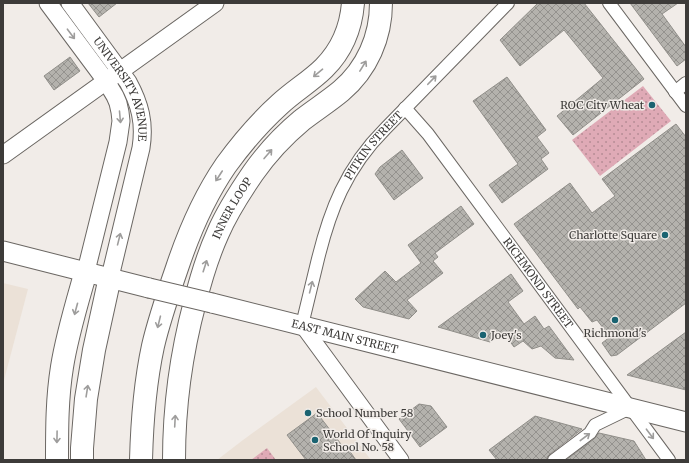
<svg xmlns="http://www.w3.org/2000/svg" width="689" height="463" viewBox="0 0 689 463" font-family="Merriweather,serif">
	<defs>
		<pattern id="grass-dots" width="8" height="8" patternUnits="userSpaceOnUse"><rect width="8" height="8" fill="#dfaab6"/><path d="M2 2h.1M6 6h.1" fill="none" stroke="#b68c95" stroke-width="1.8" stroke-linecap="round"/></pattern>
		<pattern id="building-cross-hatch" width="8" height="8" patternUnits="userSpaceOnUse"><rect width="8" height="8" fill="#b4b2ad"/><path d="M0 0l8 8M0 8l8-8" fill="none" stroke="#94928e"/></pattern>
	</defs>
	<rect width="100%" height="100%" fill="#f1ece8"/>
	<g fill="#ebe1d7">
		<path d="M 3,283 L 28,289 L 3,384 Z"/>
		<path d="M 316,387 L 371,460 L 217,460 L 243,440 Z"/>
	</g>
	<g fill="url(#grass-dots)">
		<path d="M 643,86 L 671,121 L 600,176 L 572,140 Z"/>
		<path d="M 267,448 L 276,460 L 251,460 Z"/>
	</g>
	<g fill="url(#building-cross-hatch)" stroke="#918f8a">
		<path d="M 88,3 L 117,3 L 99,17 Z"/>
		<path d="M 538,3 L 584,3 L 644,79 L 573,135 L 557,116 L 603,78 L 564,30 L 520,66 L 500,40 Z"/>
		<path d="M 630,3 L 678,3 L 662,14 L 686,47 L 686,59 L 677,66 Z"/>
		<path d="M 70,57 L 80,71 L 54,90 L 44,76 Z"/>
		<path d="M 507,77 L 546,130 L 537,137 L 549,153 L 541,159 L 548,169 L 502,203 L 489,185 L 518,164 L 473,101 Z"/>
		<path d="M 676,124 L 686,137 L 686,303 L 617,355 L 611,356 L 602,343 L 610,337 L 597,320 L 592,322 L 580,307 L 578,309 L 514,224 L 570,183 L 592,213 L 615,196 L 602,179 Z"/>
		<path d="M 402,150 L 423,178 L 394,200 L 375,174 L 380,167 Z"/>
		<path d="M 461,206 L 474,224 L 435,253 L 438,257 L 433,261 L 443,273 L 407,300 L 417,311 L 409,319 L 363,307 L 355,299 L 385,271 L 396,282 L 421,263 L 408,245 Z"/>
		<path d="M 511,274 L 523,291 L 508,302 L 524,324 L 535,316 L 544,329 L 549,326 L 574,360 L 555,358 L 541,346 L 532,349 L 523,341 L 514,347 L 503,332 L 490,342 L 438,327 Z"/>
		<path d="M 686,332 L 686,390 L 627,375 L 638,367 Z"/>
		<path d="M 419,404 L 431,406 L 447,427 L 420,447 L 399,419 Z"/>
		<path d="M 317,413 L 344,448 L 346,446 L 356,460 L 306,460 L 287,435 Z"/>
		<path d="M 535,416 L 582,429 L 550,454 L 547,457 L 547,460 L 497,460 L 489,450 Z"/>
		<path d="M 599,433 L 634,441 L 646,460 L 566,460 L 594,439 Z"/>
	</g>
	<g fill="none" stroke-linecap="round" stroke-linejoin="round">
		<g stroke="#6b6763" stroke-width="14">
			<g id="minor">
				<path d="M 609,3 L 686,106"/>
				<path d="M 675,92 L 686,83"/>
				<path id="s1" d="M 405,108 L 428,134 L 669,460"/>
				<path id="s2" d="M 302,325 C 307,304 312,284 317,263 C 323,238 330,214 341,191 C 352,168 367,147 385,129 L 508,3"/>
				<path d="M 554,460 L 590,433 L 595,425 L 630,408"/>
			</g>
		</g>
		<g stroke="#6b6763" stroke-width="17">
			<path id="tertiary" d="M 302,325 L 401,460"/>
		</g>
		<g stroke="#6b6763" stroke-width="19">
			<g id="secondary">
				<path d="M 48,3 L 106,81 L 115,96 L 118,103 L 120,112 L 121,121 L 118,142 L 86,271"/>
				<path id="s3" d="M 70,3 L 128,82 C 140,104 145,123 141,148 L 110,277"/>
				<path d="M 3,155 L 215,3"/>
			</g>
		</g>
		<g stroke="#6b6763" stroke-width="21">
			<g id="primary">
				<path d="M 3,251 L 149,288"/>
				<path id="s4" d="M 212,303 L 686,422"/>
			</g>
		</g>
		<g stroke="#6b6763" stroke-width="24">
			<g id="motorway">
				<path d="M 57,460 C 57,429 57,398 62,367 C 67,335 77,303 86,271"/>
				<path d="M 82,460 L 82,448 L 86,399 L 94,350 L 110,277"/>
				<path d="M 141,460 C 142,422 145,383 153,346 C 159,320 168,294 177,268 C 189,232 204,197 226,165 C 242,143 260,122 280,104 C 294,91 311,81 324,68 C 342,50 351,28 353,3"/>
				<path id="s5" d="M 174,460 C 174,406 181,354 195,302 C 201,278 208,255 218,233 C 227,212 240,192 253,173 C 267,153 284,135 302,120 C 315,110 329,101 341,91 C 367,69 381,37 381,3"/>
			</g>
		</g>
		<use href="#minor" stroke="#fff" stroke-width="12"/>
		<use href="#tertiary" stroke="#fff" stroke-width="15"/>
		<use href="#secondary" stroke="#fff" stroke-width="17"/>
		<use href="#primary" stroke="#fff" stroke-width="19"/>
		<use href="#motorway" stroke="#fff" stroke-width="22"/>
		<g stroke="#6b6763" stroke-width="21" stroke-linecap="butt">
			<path id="primary-bridge" d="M 149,288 L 212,303"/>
		</g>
		<use href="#primary-bridge" stroke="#fff" stroke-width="19"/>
	</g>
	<defs><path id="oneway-shaft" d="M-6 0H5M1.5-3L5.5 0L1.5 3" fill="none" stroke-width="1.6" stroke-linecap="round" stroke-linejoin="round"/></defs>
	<g stroke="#9e9d9c">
		<use href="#oneway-shaft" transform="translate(71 34) rotate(53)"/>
		<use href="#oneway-shaft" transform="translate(363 66) rotate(-58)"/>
		<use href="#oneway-shaft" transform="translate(318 73) rotate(140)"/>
		<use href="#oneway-shaft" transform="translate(432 80) rotate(-46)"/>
		<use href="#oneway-shaft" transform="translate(120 117) rotate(85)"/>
		<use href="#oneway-shaft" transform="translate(268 154) rotate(-49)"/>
		<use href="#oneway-shaft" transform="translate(219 176) rotate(123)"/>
		<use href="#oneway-shaft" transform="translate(119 239) rotate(-76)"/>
		<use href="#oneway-shaft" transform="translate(205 266) rotate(-72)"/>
		<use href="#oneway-shaft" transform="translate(311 287) rotate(-76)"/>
		<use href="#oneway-shaft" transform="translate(76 309) rotate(105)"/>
		<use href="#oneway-shaft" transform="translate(159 322) rotate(104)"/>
		<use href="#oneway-shaft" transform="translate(87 391) rotate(-81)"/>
		<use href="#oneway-shaft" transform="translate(175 421) rotate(-87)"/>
		<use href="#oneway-shaft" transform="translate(650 434) rotate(53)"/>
		<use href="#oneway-shaft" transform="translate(57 437) rotate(91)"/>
		<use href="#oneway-shaft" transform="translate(585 437) rotate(-37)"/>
	</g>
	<g fill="#1a6371" stroke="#f1ece8" stroke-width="1.5">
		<circle cx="652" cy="105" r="4"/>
		<circle cx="665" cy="235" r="4"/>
		<circle cx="615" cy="320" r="4"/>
		<circle cx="483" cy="335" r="4"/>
		<circle cx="308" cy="413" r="4"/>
		<circle cx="315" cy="440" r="4"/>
	</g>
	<g text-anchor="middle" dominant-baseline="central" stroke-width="3" stroke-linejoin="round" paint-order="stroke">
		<g font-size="11" fill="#3d3b39" stroke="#f1ece8">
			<text stroke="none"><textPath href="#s3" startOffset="102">UNIVERSITY AVENUE</textPath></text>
			<text stroke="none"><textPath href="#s2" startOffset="196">PITKIN STREET</textPath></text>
			<text stroke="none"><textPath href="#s5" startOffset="261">INNER LOOP</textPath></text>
			<text stroke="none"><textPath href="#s1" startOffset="220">RICHMOND STREET</textPath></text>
			<text stroke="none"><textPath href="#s4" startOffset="137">EAST MAIN STREET</textPath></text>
		</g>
		<g font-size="11" fill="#3d3b39" stroke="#f1ece8" text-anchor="start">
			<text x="644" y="105" text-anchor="end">ROC City Wheat</text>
			<text x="657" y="235" text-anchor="end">Charlotte Square</text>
			<text x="615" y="333" text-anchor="middle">Richmond's</text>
			<text x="491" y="335">Joey's</text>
			<text x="316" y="413">School Number 58</text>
			<text x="323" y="434">World Of Inquiry<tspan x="323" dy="13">School No. 58</tspan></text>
		</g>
	</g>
	<rect width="689" height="463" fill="none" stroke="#3d3b39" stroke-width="8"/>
</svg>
